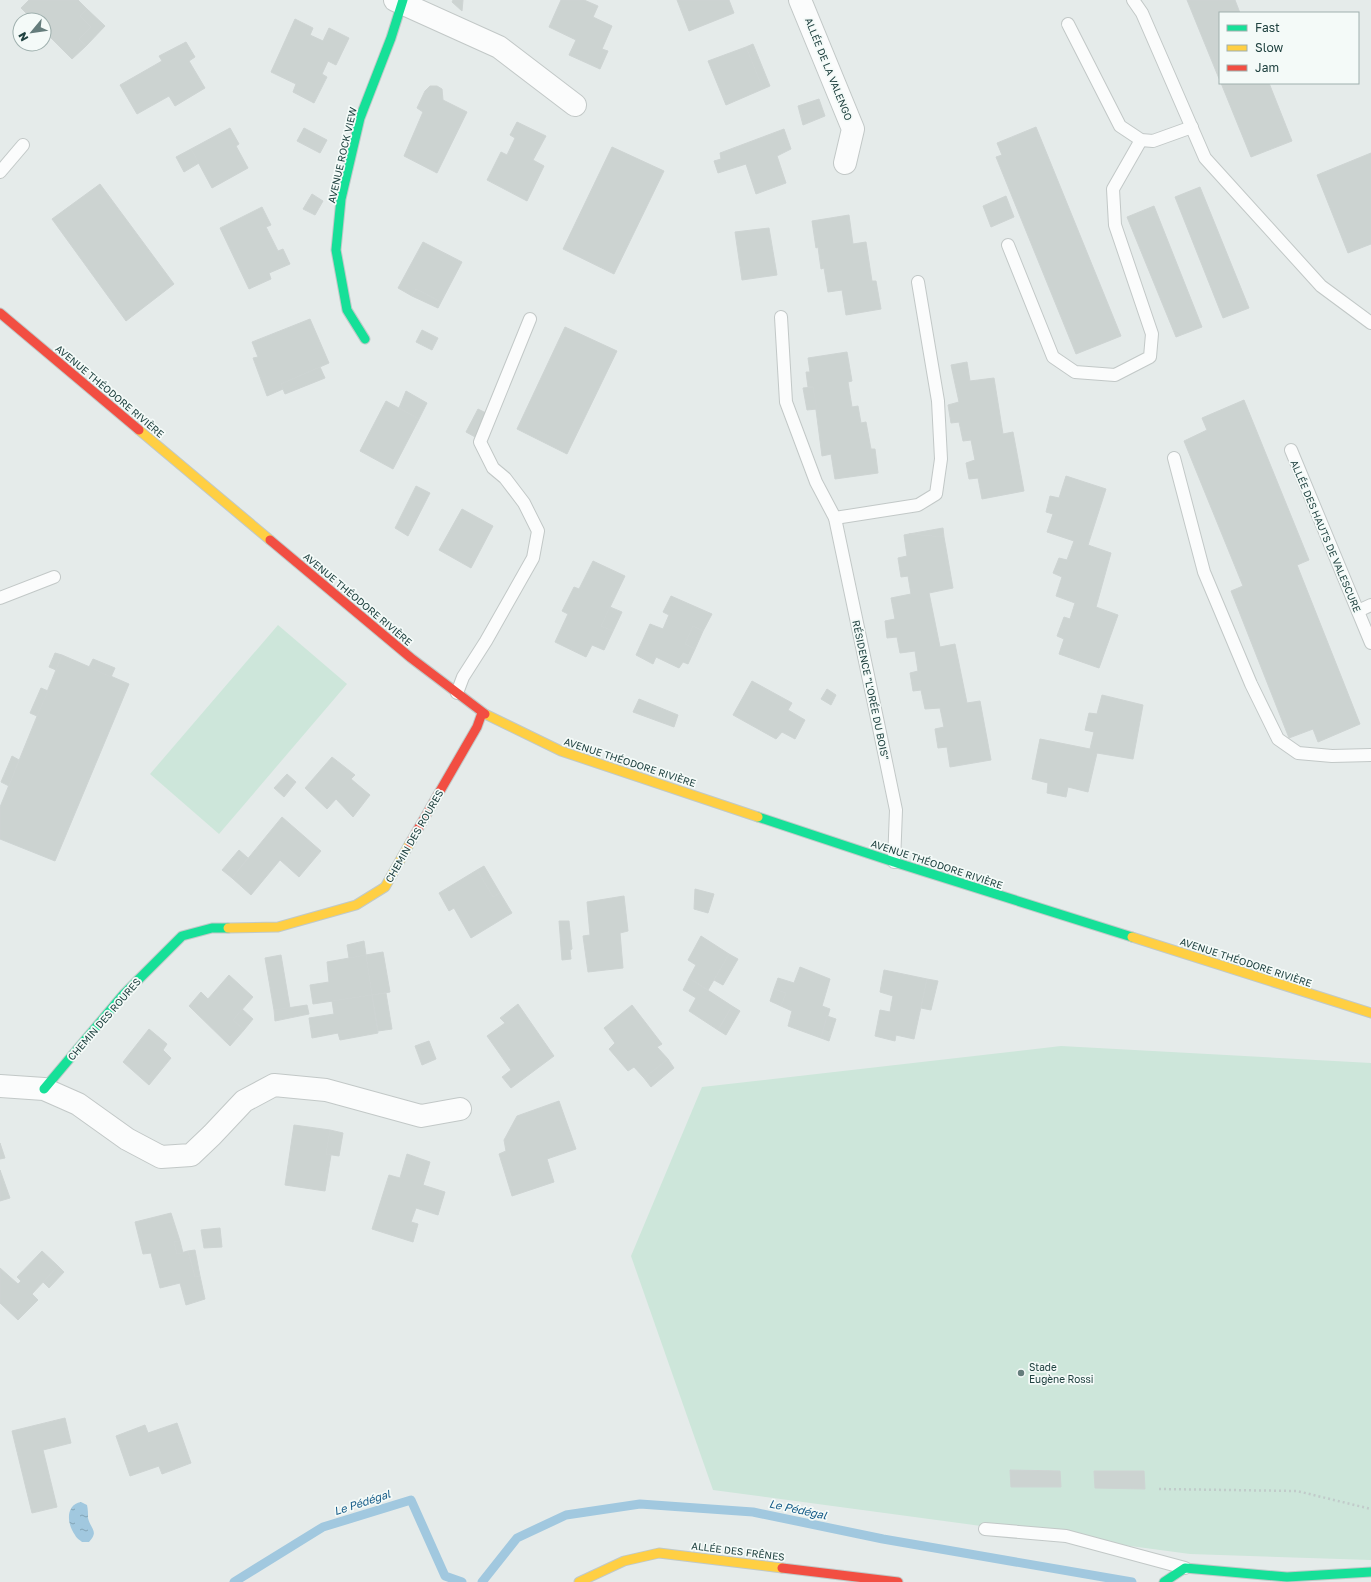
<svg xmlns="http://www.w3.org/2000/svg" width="1371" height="1582" viewBox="0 0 1371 1582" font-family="'Golos Text',sans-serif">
	<defs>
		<pattern id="water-ripples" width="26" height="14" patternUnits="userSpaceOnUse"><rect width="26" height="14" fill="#a1c8df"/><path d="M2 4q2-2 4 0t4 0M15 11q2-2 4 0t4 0" fill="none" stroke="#83a4b6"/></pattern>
	</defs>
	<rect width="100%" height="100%" fill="#e5ebea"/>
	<g fill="#cde6da">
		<path d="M 278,625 L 347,684 L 219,834 L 150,774 Z"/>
		<path d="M 1061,1046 L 1371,1063 L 1371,1560 L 1190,1554 L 713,1490 L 631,1256 L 702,1087 Z"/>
	</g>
	<path fill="url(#water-ripples)" d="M 81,1502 L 87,1505 C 88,1509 88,1514 88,1518 C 91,1530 99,1531 89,1542 L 82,1542 C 80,1540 76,1538 75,1535 C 67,1524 65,1505 81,1502 Z"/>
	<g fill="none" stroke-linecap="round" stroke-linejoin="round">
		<g stroke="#a1c8df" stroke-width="9">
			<path d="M 234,1582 L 323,1527 L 411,1500 L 445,1576 L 462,1582"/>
			<path d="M 482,1582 L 517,1538 L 566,1515 L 640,1504 L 753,1512 L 883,1539 L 1132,1582"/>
		</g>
	</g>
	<g fill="#ccd3d1" stroke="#ced4d3">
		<path d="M 29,0 L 78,0 L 87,9 L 80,16 L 91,27 L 79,39 L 86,46 L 72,59 L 44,31 L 44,20 L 33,20 L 21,8 Z"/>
		<path d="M 453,0 L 463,0 L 462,11 L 452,2 Z"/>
		<path d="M 561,0 L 584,0 L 598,6 L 593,17 L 612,26 L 602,49 L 608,51 L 600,69 L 569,55 L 576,40 L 549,27 Z"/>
		<path d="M 677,0 L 729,0 L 734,13 L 689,31 Z"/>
		<path d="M 1187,0 L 1235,0 L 1240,13 L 1220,13 L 1220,81 Z"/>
		<path d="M 87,9 L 105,26 L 86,46 L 79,39 L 91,27 L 80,16 Z"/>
		<path d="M 295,19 L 313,28 L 310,35 L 323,41 L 329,28 L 349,38 L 336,65 L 328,61 L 322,74 L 327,77 L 314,103 L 293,92 L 296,84 L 271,72 Z"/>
		<path d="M 186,42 L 195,57 L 189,61 L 205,88 L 175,106 L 169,96 L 137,114 L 120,85 L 162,61 L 159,56 Z"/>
		<path d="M 753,44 L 770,86 L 763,89 L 746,47 Z"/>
		<path d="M 746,47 L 763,89 L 726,105 L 708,61 Z"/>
		<path d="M 1221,83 L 1269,83 L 1292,141 L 1251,157 Z"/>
		<path d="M 430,86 L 437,86 L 442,89 L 443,100 L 467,112 L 437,173 L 404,156 L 423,112 L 417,108 L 425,91 Z"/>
		<path d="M 819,99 L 825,116 L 803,125 L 798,106 Z"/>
		<path d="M 517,122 L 546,136 L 533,160 L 544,166 L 527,201 L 487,180 L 501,152 L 507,155 L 515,138 L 510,135 Z"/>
		<path d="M 1036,127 L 1121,336 L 1076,354 L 996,157 L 1002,155 L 997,143 Z"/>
		<path d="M 230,128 L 239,144 L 236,146 L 248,168 L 212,188 L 191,149 Z"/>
		<path d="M 304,128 L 327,140 L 320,153 L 297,141 Z"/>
		<path d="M 784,129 L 791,149 L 777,156 L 786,183 L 756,194 L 746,164 L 718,173 L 714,161 L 721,159 L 720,153 Z"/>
		<path d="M 612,147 L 664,171 L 614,274 L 563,249 Z"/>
		<path d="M 191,149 L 199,163 L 184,172 L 176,157 Z"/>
		<path d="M 1371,153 L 1371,244 L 1348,253 L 1317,175 Z"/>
		<path d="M 100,184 L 174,284 L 126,321 L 52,219 Z"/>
		<path d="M 1200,187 L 1249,308 L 1223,318 L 1175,197 Z"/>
		<path d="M 312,194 L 323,201 L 315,215 L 303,209 Z"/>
		<path d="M 1006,196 L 1014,217 L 991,227 L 983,206 Z"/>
		<path d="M 1154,206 L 1202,327 L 1176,337 L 1127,217 Z"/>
		<path d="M 262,207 L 271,225 L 266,227 L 278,251 L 283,249 L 290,264 L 269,273 L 271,279 L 249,289 L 220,228 Z"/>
		<path d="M 849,215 L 853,244 L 866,242 L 872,281 L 876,281 L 881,309 L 846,315 L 842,290 L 828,292 L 824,268 L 821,269 L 818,247 L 816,248 L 812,221 Z"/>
		<path d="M 769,228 L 777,275 L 742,280 L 735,232 Z"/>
		<path d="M 423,242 L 462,262 L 441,302 L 416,289 L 412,296 L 398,288 Z"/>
		<path d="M 416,289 L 441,302 L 438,308 L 412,296 Z"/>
		<path d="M 310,319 L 329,363 L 281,384 L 283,389 L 267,396 L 253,358 L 258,357 L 252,342 Z"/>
		<path d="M 565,327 L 617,351 L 567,454 L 517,429 Z"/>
		<path d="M 422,330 L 438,338 L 432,350 L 416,342 Z"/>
		<path d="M 847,352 L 852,381 L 848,382 L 852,407 L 858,406 L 861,423 L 866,422 L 871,449 L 875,449 L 878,473 L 835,479 L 831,454 L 822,456 L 813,387 L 808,387 L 806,372 L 810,372 L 808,358 Z"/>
		<path d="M 967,362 L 970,381 L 994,378 L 1003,434 L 1013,432 L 1024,491 L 982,499 L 978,478 L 969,479 L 966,463 L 975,460 L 971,440 L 963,441 L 959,422 L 951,423 L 948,405 L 959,402 L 951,365 Z"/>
		<path d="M 320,367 L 325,378 L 285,394 L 281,384 Z"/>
		<path d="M 813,387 L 817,409 L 807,410 L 803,388 Z"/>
		<path d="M 406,391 L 427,403 L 419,419 L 399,408 Z"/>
		<path d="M 1244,400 L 1309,560 L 1297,565 L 1360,724 L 1318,742 L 1313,729 L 1289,738 L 1231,591 L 1243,586 L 1184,441 L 1207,430 L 1202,418 Z"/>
		<path d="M 386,401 L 419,419 L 393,469 L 360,451 Z"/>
		<path d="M 478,409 L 488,414 L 477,438 L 466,432 Z"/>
		<path d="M 1066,476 L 1106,489 L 1088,545 L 1111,553 L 1096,607 L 1118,615 L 1099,668 L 1059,654 L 1064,639 L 1057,636 L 1064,617 L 1070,619 L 1075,603 L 1056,596 L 1062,577 L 1053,573 L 1059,558 L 1067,560 L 1074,541 L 1047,532 L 1053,514 L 1046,512 L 1050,496 L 1059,498 Z"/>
		<path d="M 416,486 L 430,493 L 408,536 L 395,528 Z"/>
		<path d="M 462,509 L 493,526 L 471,568 L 439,550 Z"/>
		<path d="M 943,528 L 944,537 L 909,534 Z"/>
		<path d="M 909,534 L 944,537 L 953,588 L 929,593 L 940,647 L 955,644 L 967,703 L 980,701 L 991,760 L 950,767 L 947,747 L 938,748 L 935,729 L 944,727 L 940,708 L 925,709 L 921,690 L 913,691 L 910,673 L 918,671 L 915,651 L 900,653 L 897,637 L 887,638 L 885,621 L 895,619 L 891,598 L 911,594 L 908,576 L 901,577 L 898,558 L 907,556 L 904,535 Z"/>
		<path d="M 593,561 L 625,576 L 601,626 L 613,631 L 604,650 L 592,645 L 586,657 L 555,642 L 568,614 L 562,611 L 574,587 L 579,589 Z"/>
		<path d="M 671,596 L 712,614 L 703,631 L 693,626 L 685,644 L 695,649 L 688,664 L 683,662 L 679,668 L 656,657 L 653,664 L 636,655 L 650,624 L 663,629 L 669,615 L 663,612 Z"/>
		<path d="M 610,607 L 622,612 L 613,631 L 601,626 Z"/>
		<path d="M 693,626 L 703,631 L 695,649 L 685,644 Z"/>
		<path d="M 55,653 L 62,655 L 56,670 L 49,667 Z"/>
		<path d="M 62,655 L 129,684 L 55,861 L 0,839 L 0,807 Z"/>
		<path d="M 93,659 L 115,668 L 111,677 L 89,667 Z"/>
		<path d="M 752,681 L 792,703 L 788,710 L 805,720 L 795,739 L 782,732 L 776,739 L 733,715 Z"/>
		<path d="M 41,688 L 48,691 L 37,716 L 30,713 Z"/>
		<path d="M 827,689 L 836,695 L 831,705 L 821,699 Z"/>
		<path d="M 1102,695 L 1143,705 L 1133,759 L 1097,753 L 1088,792 L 1068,787 L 1066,797 L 1047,793 L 1048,783 L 1032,779 L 1040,739 L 1090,749 L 1094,732 L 1085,730 L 1089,713 L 1097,714 Z"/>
		<path d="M 639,699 L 678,715 L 674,727 L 633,712 Z"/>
		<path d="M 12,756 L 19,760 L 9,786 L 1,782 Z"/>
		<path d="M 332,757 L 355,775 L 351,779 L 370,795 L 353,817 L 336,799 L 327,809 L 305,788 Z"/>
		<path d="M 287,774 L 296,782 L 284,797 L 274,788 Z"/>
		<path d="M 282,817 L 321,851 L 299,877 L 280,860 L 251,895 L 232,878 Z"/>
		<path d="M 239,850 L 248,858 L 232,878 L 222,870 Z"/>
		<path d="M 484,866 L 500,893 L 493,897 L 477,870 Z"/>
		<path d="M 477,870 L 493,897 L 500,893 L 512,913 L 471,938 L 454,908 L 449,911 L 439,893 Z"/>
		<path d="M 695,889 L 714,894 L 708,913 L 694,909 Z"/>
		<path d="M 624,896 L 628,931 L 620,933 L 623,968 L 588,972 L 583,936 L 590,935 L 587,902 Z"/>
		<path d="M 559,921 L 569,921 L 572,949 L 570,950 L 571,959 L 562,960 Z"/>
		<path d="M 701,936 L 729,954 L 708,990 L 689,978 L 696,965 L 688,960 Z"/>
		<path d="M 364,941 L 366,955 L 349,958 L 347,945 Z"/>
		<path d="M 383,952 L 390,992 L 372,995 L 366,955 Z"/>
		<path d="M 729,954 L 738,959 L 723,985 L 714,980 Z"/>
		<path d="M 281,955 L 290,1008 L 274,1010 L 265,958 Z"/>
		<path d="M 366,955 L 372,995 L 313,1004 L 310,985 L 329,982 L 327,962 Z"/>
		<path d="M 800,967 L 830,979 L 822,1006 L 830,1009 L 821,1038 L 788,1026 L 792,1011 L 781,1006 L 786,993 L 774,989 L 778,978 L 794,983 Z"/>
		<path d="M 884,970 L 927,979 L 914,1039 L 896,1035 L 895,1041 L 875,1036 L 880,1010 L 890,1012 L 893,996 L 880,992 Z"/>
		<path d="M 229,975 L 253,997 L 233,1020 L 244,1030 L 230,1046 L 189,1006 L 201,992 L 208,999 Z"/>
		<path d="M 689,978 L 732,1006 L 718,1030 L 689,1011 L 696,998 L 683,990 Z"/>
		<path d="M 927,979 L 938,981 L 931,1010 L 921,1008 Z"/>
		<path d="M 774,989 L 786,993 L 781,1006 L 770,1001 Z"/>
		<path d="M 386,993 L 392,1029 L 378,1031 L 372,995 Z"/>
		<path d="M 372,995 L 378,1033 L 340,1040 L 338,1033 L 312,1038 L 309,1018 L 334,1014 L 332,1001 Z"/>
		<path d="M 518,1004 L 554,1056 L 511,1088 L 502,1077 L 511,1070 L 487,1036 L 505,1023 L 500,1018 Z"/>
		<path d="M 307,1005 L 309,1014 L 275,1021 L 274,1010 Z"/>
		<path d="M 632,1005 L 662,1044 L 657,1047 L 668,1059 L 644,1078 L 634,1067 L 628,1071 L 609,1049 L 615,1043 L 604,1028 Z"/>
		<path d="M 732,1006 L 740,1011 L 726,1035 L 718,1030 Z"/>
		<path d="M 242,1009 L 253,1019 L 244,1030 L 233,1020 Z"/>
		<path d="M 827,1016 L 836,1019 L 829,1041 L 821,1038 Z"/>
		<path d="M 149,1029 L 167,1044 L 163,1050 L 171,1058 L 149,1085 L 123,1062 Z"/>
		<path d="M 429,1041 L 436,1059 L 422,1065 L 415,1046 Z"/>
		<path d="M 668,1059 L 674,1068 L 651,1087 L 644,1078 Z"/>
		<path d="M 559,1101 L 576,1149 L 547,1159 L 554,1182 L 512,1196 L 499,1154 L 506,1151 L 504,1140 L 517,1116 Z"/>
		<path d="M 294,1125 L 330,1130 L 326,1154 L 331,1155 L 325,1191 L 285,1185 Z"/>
		<path d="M 330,1130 L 343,1133 L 339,1156 L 326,1154 Z"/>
		<path d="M 0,1143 L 5,1158 L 0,1159 Z"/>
		<path d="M 407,1154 L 430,1162 L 423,1185 L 445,1192 L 438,1215 L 416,1208 L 411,1222 L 418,1224 L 413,1242 L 372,1229 L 389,1175 L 400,1178 Z"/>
		<path d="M 0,1170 L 10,1198 L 0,1201 Z"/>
		<path d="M 171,1213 L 180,1241 L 174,1242 L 177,1254 L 188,1251 L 195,1277 L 200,1276 L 205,1299 L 186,1305 L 180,1283 L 160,1288 L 151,1253 L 143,1254 L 135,1222 Z"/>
		<path d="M 220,1228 L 222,1247 L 204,1248 L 201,1230 Z"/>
		<path d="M 180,1241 L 183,1253 L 177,1254 L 174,1242 Z"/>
		<path d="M 195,1250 L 200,1276 L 195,1277 L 188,1251 Z"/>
		<path d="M 42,1251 L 58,1266 L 32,1294 L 38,1300 L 18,1320 L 0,1303 L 0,1268 L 18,1284 L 21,1281 L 17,1277 Z"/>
		<path d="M 58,1266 L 64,1272 L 49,1288 L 43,1282 Z"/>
		<path d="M 65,1418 L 71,1443 L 43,1450 L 57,1507 L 32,1513 L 12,1431 Z"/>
		<path d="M 177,1423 L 191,1463 L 162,1474 L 159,1466 L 130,1476 L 116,1436 L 145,1425 L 148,1433 Z"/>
		<path d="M 1010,1470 L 1060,1471 L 1061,1487 L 1011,1487 Z"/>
		<path d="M 1094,1471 L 1144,1471 L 1145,1489 L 1095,1488 Z"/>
	</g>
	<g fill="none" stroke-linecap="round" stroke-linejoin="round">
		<g stroke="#c2c8c7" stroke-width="14">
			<g id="lane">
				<path d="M 1133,0 L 1142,13 L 1205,158 L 1321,286 L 1371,323"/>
				<path d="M 1068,24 L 1120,126 L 1141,140 L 1153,141 L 1192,127"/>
				<path d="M 0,172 L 23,145"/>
				<path d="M 1008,245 L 1053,357 L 1075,372 L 1115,375 L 1150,357 L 1152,334 L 1115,225 L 1113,189 L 1141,140"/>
				<path d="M 781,317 L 786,402 L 816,482 L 835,518 L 878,723 L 896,810 L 894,862"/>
				<path d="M 1291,450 L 1371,643"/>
				<path d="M 1174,458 L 1204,572 L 1251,684 L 1278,739 L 1298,753 L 1332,756 L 1371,755"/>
				<path d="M 835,518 L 918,505 L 936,494 L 941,459 L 938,401 L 918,282"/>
				<path d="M 0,598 L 54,577"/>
				<path d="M 1358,611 L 1371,605"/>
				<path d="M 457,693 L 463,677 L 486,641 L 533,558 L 538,531 L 524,503 L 505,478 L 493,468 L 480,442 L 530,319"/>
				<path d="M 985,1529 L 1066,1536 L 1185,1568"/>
			</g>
		</g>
		<g stroke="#c2c8c7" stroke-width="24">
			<g id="street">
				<path d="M 395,0 L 499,47 L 575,105"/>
				<path d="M 800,0 L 853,129 L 845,163"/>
				<path d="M 0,1086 L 44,1089 L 78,1104 L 127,1139 L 161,1157 L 191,1155 L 212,1135 L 244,1101 L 274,1085 L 326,1090 L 421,1116 L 460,1109"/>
			</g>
		</g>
		<g stroke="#c0c9c8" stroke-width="11">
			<g id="fast">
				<path d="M 365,339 L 347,310 L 336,250 L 341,199 L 360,118 L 391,38 L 403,0"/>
				<path d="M 758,817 L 894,862 L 1132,937"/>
				<path d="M 44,1089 L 123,995 L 182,936 L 212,928 L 228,928"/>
				<path d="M 1164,1582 L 1185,1568 L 1287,1577 L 1371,1572"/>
			</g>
		</g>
		<g stroke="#c0c9c8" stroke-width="11">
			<g id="slow">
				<path d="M 139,430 L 270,540"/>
				<path d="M 485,714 L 561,751 L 758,817"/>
				<path d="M 228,928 L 278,927 L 356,905 L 385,887 L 410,843"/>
				<path d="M 1132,937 L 1371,1013"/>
				<path d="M 579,1582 L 624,1561 L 659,1553 L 782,1568"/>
			</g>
		</g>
		<g stroke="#c0c9c8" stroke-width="11">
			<g id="jam">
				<path d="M 0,313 L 139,430"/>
				<path d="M 270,540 L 411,658 L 485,714"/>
				<path d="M 410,843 L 477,727 L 482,713"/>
				<path d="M 782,1568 L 898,1582"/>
			</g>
		</g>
		<path stroke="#c1cbca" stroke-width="2.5" stroke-dasharray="2 3" stroke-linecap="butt" d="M 1159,1489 L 1297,1491 L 1371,1509"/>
		<use href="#lane" stroke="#fbfcfc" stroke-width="12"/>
		<use href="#street" stroke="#fbfcfc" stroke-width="22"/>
		<use href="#fast" stroke="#16e098" stroke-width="9"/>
		<use href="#slow" stroke="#ffcf43" stroke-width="9"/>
		<use href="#jam" stroke="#f24e42" stroke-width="9"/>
	</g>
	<circle fill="#657d7c" stroke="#f4faf8" stroke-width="1.5" cx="1021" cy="1373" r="4"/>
	<g text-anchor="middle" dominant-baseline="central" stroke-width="3.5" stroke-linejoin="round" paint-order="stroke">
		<g font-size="10" fill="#204240" stroke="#f4faf8">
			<text transform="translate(829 69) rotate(68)">ALLÉE DE LA VALENGO</text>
			<text transform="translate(342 155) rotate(-77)">AVENUE ROCK VIEW</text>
			<text transform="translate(110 391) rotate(40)">AVENUE THÉODORE RIVIÈRE</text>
			<text transform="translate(1326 536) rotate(67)">ALLÉE DES HAUTS DE VALESCURE</text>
			<text transform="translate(358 599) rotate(40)">AVENUE THÉODORE RIVIÈRE</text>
			<text transform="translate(871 690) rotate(78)">RÉSIDENCE "L'ORÉE DU BOIS"</text>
			<text transform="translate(630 762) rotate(18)">AVENUE THÉODORE RIVIÈRE</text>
			<text transform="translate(414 836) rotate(-60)">CHEMIN DES ROURES</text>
			<text transform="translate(937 864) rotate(18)">AVENUE THÉODORE RIVIÈRE</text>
			<text transform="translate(1246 962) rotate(18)">AVENUE THÉODORE RIVIÈRE</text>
			<text transform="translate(104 1019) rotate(-49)">CHEMIN DES ROURES</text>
			<text transform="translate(738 1551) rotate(7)">ALLÉE DES FRÊNES</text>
		</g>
		<g font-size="10" fill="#204240" stroke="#f4faf8" text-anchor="start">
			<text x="1029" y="1367">Stade<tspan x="1029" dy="12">Eugène Rossi</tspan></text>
		</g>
		<g font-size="11" font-style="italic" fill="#125986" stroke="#f4faf8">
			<text transform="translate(362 1502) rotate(-18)">Le Pédégal</text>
			<text transform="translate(798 1509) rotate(12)">Le Pédégal</text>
		</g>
	</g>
	<rect x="1219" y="12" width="140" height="72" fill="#f4faf8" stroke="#9fb0ae"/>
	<rect x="1227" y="25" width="20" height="6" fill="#16e098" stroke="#9fb0ae"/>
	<text x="1255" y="32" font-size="12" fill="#204240">Fast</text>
	<rect x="1227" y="45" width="20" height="6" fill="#ffcf43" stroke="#9fb0ae"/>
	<text x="1255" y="52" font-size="12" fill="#204240">Slow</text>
	<rect x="1227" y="65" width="20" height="6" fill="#f24e42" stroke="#9fb0ae"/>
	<text x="1255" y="72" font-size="12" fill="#204240">Jam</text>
	<g transform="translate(32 32) rotate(241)"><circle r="19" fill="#f4faf8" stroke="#9fb0ae"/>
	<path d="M0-3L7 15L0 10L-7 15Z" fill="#657d7c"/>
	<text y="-6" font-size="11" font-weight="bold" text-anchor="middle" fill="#204240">N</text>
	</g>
</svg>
